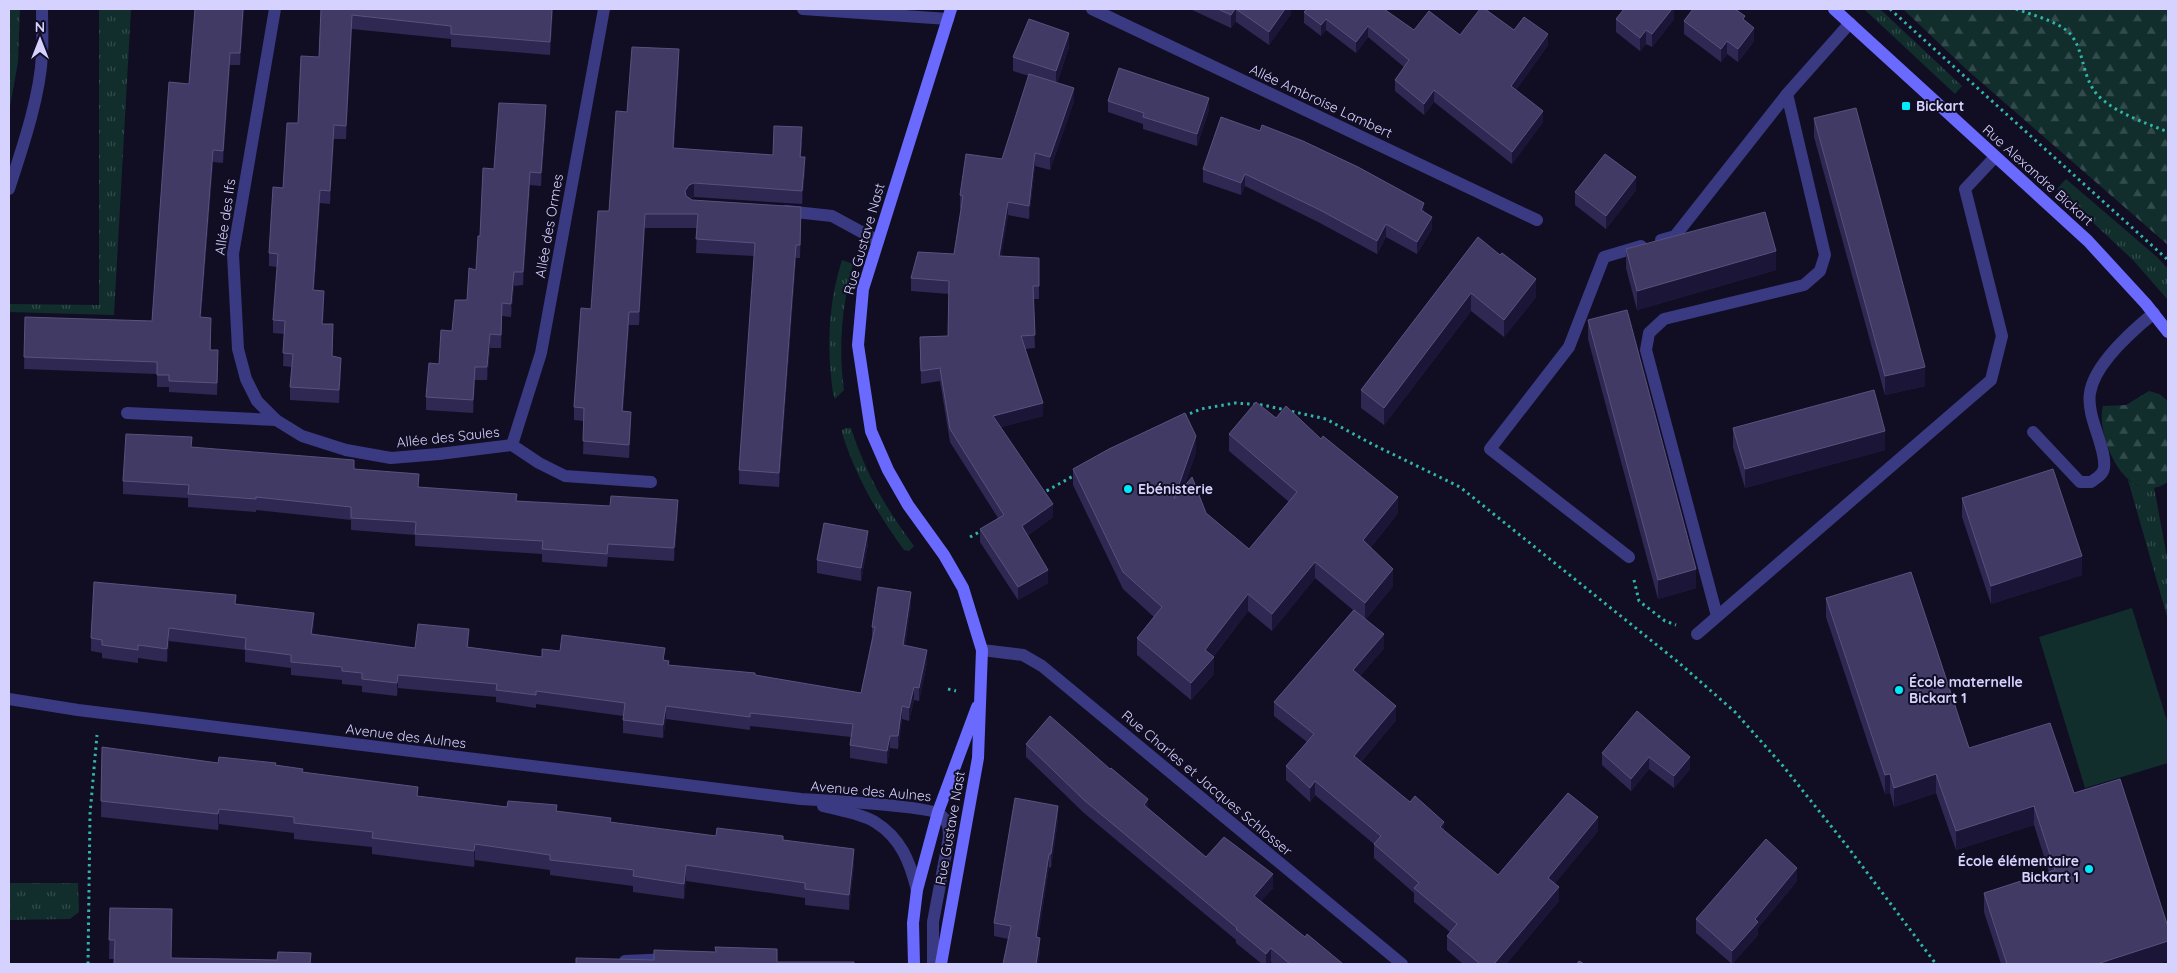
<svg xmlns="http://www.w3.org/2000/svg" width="2177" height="973" viewBox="0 0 2177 973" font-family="Quicksand,sans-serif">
	<defs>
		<pattern id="grass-tufts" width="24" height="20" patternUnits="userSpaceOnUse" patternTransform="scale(1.25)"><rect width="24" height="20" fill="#112e2c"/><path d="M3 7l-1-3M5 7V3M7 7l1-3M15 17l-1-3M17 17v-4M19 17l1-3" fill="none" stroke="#334b4c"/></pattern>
		<pattern id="forest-firs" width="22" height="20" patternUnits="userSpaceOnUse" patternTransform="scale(1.25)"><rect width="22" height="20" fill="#112e2c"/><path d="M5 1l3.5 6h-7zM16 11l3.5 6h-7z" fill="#334b4c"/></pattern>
	</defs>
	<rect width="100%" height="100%" fill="#110e24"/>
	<g fill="url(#grass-tufts)">
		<path d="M 9,9 L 20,9 L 18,62 L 9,112 Z"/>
		<path d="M 99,9 L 131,9 L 114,315 L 9,312 L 9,304 L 99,305 Z"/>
		<path d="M 1864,9 L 1880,9 L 1962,86 L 1955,94 Z"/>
		<path d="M 2066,179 L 2157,257 L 2168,269 L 2168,300 L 2133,260 L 2057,189 Z"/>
		<path d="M 842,260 L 853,264 C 842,306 838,346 844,390 L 835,399 C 832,392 832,383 831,376 C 827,337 830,297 842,260 Z"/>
		<path d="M 846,428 L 851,428 C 865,472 886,509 914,546 L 909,551 L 904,550 C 877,513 856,477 842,433 L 842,430 Z"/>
		<path d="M 2128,480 L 2138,486 L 2154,487 L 2168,563 L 2168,620 Z"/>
		<path d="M 9,883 L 78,883 L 79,912 L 70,919 L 9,920 Z"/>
	</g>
	<g fill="url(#forest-firs)">
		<path d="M 1903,9 L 2168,9 L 2168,245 L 1966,69 Z"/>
		<path d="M 2149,391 L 2159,394 L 2168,401 L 2168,482 C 2127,510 2095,436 2103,406 L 2126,405 Z"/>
	</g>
	<path fill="#112e2c" d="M 2132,608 L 2168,724 L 2168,763 L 2085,788 L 2039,637 Z"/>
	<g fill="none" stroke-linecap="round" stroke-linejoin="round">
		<g stroke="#30b5a8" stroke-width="3" stroke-dasharray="2.5 4" stroke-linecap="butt">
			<path d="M 1890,9 L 2168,260"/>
			<path d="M 2016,9 C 2032,15 2061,22 2071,35 C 2086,53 2081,83 2103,100 C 2121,115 2146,123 2168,132"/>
			<path d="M 1184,416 L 1201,409 L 1235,403 L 1263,405 L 1326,419 L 1372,444 L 1460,487 L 1678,662 L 1735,712 L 1783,766 L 1847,846 L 1936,964"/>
			<path d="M 1041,494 L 1075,475"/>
			<path d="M 970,537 L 983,530"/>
			<path d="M 1634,580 L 1639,601 L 1665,621 L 1676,625"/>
			<path d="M 948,689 L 956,691"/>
			<path d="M 88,964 L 90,814 L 97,735"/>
		</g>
		<g stroke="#3a3a82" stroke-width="12">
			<path d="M 786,211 L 832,216 L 878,241"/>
			<path d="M 1661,240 L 1675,236 L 1787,94 L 1850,23"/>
			<path d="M 2033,432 L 2080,482 L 2091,482 C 2096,478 2103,475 2104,468 C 2107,448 2086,417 2090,393 C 2094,364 2132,331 2154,313"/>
			<path d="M 1629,557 L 1490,449 L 1569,347 L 1604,257 L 1641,246"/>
			<path d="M 1697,634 L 1991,380 L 2002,336 L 1965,189 L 1995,157"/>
			<path d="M 625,961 L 670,959"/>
		</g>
		<g stroke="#3a3a82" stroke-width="12">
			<path d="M 275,9 L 233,254 L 238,349 L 246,379 L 257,401 L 276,420"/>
			<path d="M 803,9 L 948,19"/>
			<path d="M 1092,9 L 1537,220"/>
			<path d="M 9,189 C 22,149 40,97 42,55 C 43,40 42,24 42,9"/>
			<path d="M 127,413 L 276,420 L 302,436 L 346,450 L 391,458 L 439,454 L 512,445 L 539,463 L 565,476 L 651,482"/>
			<path d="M 512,445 L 541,353 L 604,9"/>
			<path d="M 1717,616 L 1646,350 L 1649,333 L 1664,319 L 1804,285 L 1820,271 L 1825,255 L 1787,94"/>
			<path d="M 982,650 L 1023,655 L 1042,666 L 1402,964"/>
			<path d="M 9,699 L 78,710 L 801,799 C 821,800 929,806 939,814 C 948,820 949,827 949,837 L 933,922 L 933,964"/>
			<path d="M 823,806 C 838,810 863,814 875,822 C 901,838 910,862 917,890"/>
		</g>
		<g stroke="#6a6afe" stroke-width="12">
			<path d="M 1834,9 L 2088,241 L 2146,304 L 2168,332"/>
			<path d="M 914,964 L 913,923 L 917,890 L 938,812 L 977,707"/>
			<path d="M 941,964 L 978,758 L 982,650 L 963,588 L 944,555 L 908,505 L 888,470 L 871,431 L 858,345 L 863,289 L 951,9"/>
		</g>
	</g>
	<g fill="#2f2852">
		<path d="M 195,9 L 244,9 L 240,65 L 230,65 L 223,163 L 213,162 L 201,317 L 211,330 L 211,350 L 218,362 L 217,395 L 169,392 L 169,387 L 157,387 L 157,374 L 24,369 L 25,317 L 152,321 L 189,84 Z"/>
		<path d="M 321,9 L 553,9 L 550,55 L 451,47 L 451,39 L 352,29 L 346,139 L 334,139 L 330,204 L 320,203 L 314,290 L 324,304 L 323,324 L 333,337 L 332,357 L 341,371 L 339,403 L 290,400 L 290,387 L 292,367 L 283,366 L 284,334 L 273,333 L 273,320 L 277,267 L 269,266 L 269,253 L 298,123 L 319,57 Z"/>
		<path d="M 1190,9 L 1291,9 L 1291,14 L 1269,45 L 1236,22 L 1236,21 L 1231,28 Z"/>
		<path d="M 1674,9 L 1674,19 L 1652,47 L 1646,44 L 1640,51 L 1616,32 L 1616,19 Z"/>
		<path d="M 1304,12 L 1414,30 L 1460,35 L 1514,30 L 1548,45 L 1516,90 L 1543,122 L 1512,164 L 1434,102 L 1424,115 L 1395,91 L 1395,80 L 1404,67 L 1368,37 L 1356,53 L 1326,30 L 1321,36 L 1304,23 Z"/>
		<path d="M 1684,21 L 1745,21 L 1754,41 L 1738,62 L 1727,54 L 1721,62 L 1684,34 Z"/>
		<path d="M 1069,47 L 1057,83 L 1074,101 L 1050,170 L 1035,166 L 1029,219 L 1008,215 L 1001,256 L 1039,258 L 1039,299 L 1033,299 L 1035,348 L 1025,349 L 1043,416 L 1001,427 L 1053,517 L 1028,535 L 1048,583 L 1018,600 L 980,542 L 980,529 L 998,518 L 950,442 L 940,381 L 921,384 L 920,337 L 948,336 L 949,294 L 911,291 L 911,278 L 954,254 L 961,209 L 960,208 L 960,195 L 1002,159 L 1029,76 L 1013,71 L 1013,57 Z"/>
		<path d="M 679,62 L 674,148 L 773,155 L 802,141 L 801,157 L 805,170 L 802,204 L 694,197 L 690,198 L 692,200 L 801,221 L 800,258 L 796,258 L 779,487 L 739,484 L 739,470 L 754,256 L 696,253 L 697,228 L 645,228 L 639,325 L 629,325 L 623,411 L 631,426 L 629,458 L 583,454 L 584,421 L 574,420 L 574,407 L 609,211 Z"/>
		<path d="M 1108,101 L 1209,110 L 1197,146 L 1143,129 L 1143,124 L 1108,112 Z"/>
		<path d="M 1814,118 L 1925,386 L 1885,395 L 1814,137 Z"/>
		<path d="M 546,119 L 541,186 L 530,185 L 523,285 L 514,286 L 511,317 L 502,316 L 501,348 L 490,348 L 487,380 L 475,380 L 473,413 L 426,410 L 426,397 L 452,331 L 467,300 L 476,270 L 480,236 L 494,169 Z"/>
		<path d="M 1260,131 L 1424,212 L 1432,229 L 1417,254 L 1386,237 L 1377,254 L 1320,223 L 1245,186 L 1241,195 L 1203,182 L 1203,169 Z"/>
		<path d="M 1636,190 L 1606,229 L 1575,205 L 1575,192 Z"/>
		<path d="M 1478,237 L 1536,297 L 1504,337 L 1471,311 L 1384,425 L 1361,408 L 1361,390 Z"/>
		<path d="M 1626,249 L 1776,270 L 1637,310 L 1626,268 Z"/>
		<path d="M 1588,320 L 1696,588 L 1658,599 L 1588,339 Z"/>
		<path d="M 1276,418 L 1398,513 L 1371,547 L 1393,586 L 1366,619 L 1384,648 L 1360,676 L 1396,720 L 1361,762 L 1498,875 L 1598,831 L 1555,883 L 1559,901 L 1506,964 L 1463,964 L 1447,950 L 1447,936 L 1450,932 L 1414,902 L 1414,893 L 1374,858 L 1374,844 L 1315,795 L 1310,802 L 1286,780 L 1286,766 L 1307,742 L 1274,716 L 1274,702 L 1353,610 L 1315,578 L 1272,631 L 1248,611 L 1213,657 L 1214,674 L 1191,700 L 1137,655 L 1137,638 L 1154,617 L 1123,589 L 1073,485 L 1073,469 L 1196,452 L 1184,487 L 1206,513 L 1249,549 L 1289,502 L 1229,451 L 1229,434 Z"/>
		<path d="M 1733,428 L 1885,450 L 1745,488 L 1733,447 Z"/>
		<path d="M 192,447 L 354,469 L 419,487 L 517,501 L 678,513 L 674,561 L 608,557 L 607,567 L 542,562 L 542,554 L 415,546 L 415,535 L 351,530 L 351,520 L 256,510 L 256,512 L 188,507 L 188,498 L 123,494 L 123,481 Z"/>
		<path d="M 1962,498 L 2082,575 L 1991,604 L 1962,517 Z"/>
		<path d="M 868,544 L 861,581 L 817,573 L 817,560 Z"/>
		<path d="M 1826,598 L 1969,748 L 2074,793 L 2168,927 L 2168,961 L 2157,964 L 2001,964 L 1984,912 L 1984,893 L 2049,872 L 2034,825 L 1956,850 L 1936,793 L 1894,807 L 1890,793 L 1885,794 L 1826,617 Z"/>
		<path d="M 236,604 L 314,626 L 312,634 L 415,648 L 469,642 L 468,647 L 542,657 L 665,660 L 669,665 L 755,675 L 861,693 L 872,637 L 872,627 L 911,605 L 905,646 L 927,663 L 919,701 L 914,700 L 909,721 L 902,719 L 898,749 L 890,748 L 887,764 L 850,758 L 850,745 L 851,737 L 750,726 L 750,730 L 666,719 L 663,738 L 623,733 L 623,716 L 536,704 L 536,708 L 496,702 L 496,697 L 398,688 L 397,696 L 362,692 L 362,686 L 342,684 L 342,680 L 291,675 L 291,668 L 245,662 L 245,650 L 169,641 L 167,662 L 138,658 L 138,663 L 102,658 L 102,653 L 91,651 L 91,638 Z"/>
		<path d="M 1637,711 L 1690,769 L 1674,788 L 1649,769 L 1631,791 L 1602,765 L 1602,753 Z"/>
		<path d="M 1026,744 L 1148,808 L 1206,857 L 1273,888 L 1261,901 L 1305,937 L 1343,964 L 1274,964 L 1271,962 L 1269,964 L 1262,964 L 1236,943 L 1236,940 L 1084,813 L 1026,757 Z"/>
		<path d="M 102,747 L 218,763 L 276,765 L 303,772 L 418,796 L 507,807 L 557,811 L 611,823 L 716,836 L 783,840 L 854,865 L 849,910 L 805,905 L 805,898 L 686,881 L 684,899 L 633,892 L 633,886 L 550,875 L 550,870 L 475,860 L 474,867 L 372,854 L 372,847 L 294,839 L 294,833 L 219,824 L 218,830 L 101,817 Z"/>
		<path d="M 1058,819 L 1051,868 L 1049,867 L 1038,937 L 1040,951 L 1038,964 L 1003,964 L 1008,939 L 994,936 L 994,923 Z"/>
		<path d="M 1797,881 L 1758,928 L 1758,935 L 1732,964 L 1696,933 L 1696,919 Z"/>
		<path d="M 110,908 L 171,958 L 109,959 Z"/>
	</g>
	<g fill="#1b1638">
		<path d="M 243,9 L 244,9 L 240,65 L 240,53 Z"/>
		<path d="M 552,9 L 553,9 L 550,55 L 550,42 Z"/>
		<path d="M 1235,9 L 1236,9 L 1236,21 L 1231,28 L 1231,15 Z"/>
		<path d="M 1285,9 L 1291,9 L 1291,14 L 1269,45 L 1269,32 Z"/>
		<path d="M 1672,9 L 1674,9 L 1674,19 L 1652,47 L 1652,34 Z"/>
		<path d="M 352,15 L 352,29 L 346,139 L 346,126 Z"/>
		<path d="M 1326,19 L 1326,30 L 1321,36 L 1321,25 Z"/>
		<path d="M 1368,26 L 1368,37 L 1356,53 L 1356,42 Z"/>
		<path d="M 1754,28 L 1754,41 L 1738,62 L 1738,49 Z"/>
		<path d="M 1646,30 L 1646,44 L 1640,51 L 1640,38 Z"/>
		<path d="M 1069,33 L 1069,47 L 1056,85 L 1056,71 Z"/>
		<path d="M 1548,34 L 1548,45 L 1511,97 L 1511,86 Z"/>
		<path d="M 1727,41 L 1727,54 L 1721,62 L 1721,49 Z"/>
		<path d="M 679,49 L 679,62 L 673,162 L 673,148 Z"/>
		<path d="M 230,53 L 230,65 L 223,163 L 223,151 Z"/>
		<path d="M 1074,88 L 1074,101 L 1050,170 L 1050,157 Z"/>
		<path d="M 1434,90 L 1434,102 L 1424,115 L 1424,104 Z"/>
		<path d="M 1209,98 L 1209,110 L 1197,146 L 1197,134 Z"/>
		<path d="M 546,105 L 546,119 L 541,186 L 541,173 Z"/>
		<path d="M 1543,111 L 1543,122 L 1512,164 L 1512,152 Z"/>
		<path d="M 334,125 L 334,139 L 330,204 L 330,191 Z"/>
		<path d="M 213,150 L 213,162 L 200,329 L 200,317 Z"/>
		<path d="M 1035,153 L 1035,166 L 1029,219 L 1029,206 Z"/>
		<path d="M 805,157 L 805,170 L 802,204 L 802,191 Z"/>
		<path d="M 530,172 L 530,185 L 523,285 L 523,272 Z"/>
		<path d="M 1245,174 L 1245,186 L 1241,195 L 1241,183 Z"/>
		<path d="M 1636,177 L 1636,190 L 1606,229 L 1606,216 Z"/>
		<path d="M 694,183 L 694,197 L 689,198 L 685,204 L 685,191 L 689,185 Z"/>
		<path d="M 320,190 L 320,203 L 313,303 L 313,290 Z"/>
		<path d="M 1008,202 L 1008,215 L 999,269 L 999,256 Z"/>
		<path d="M 1424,203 L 1424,216 L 1421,210 Z"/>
		<path d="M 645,214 L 645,228 L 639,325 L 639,312 Z"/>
		<path d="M 1432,217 L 1432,229 L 1417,254 L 1417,242 Z"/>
		<path d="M 1386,224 L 1386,237 L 1377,254 L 1377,241 Z"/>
		<path d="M 796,245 L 796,258 L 779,487 L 779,473 Z"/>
		<path d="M 1776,251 L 1776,270 L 1637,310 L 1637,291 Z"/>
		<path d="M 514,272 L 514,286 L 511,317 L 511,304 Z"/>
		<path d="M 1536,279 L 1536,297 L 1504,337 L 1504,320 Z"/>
		<path d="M 324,291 L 324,304 L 322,337 L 322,324 Z"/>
		<path d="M 1471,293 L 1471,311 L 1384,425 L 1384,408 Z"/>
		<path d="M 629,312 L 629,325 L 622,424 L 622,411 Z"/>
		<path d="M 333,324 L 333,337 L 332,370 L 332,356 Z"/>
		<path d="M 490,334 L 490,348 L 487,380 L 487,367 Z"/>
		<path d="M 341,358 L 341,371 L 339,403 L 339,390 Z"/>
		<path d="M 475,367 L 475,380 L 473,413 L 473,400 Z"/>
		<path d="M 1925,367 L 1925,386 L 1885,395 L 1885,376 Z"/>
		<path d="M 1043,403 L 1043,416 L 993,429 L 993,416 Z"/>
		<path d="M 631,412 L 631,426 L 629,458 L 629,445 Z"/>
		<path d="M 1885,431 L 1885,450 L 1745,488 L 1745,469 Z"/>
		<path d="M 1196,436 L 1196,452 L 1174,516 L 1174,499 Z"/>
		<path d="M 1398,497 L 1398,513 L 1363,557 L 1363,540 Z"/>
		<path d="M 678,500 L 678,513 L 674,561 L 674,548 Z"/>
		<path d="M 1053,504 L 1053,517 L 1022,539 L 1022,526 Z"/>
		<path d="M 868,531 L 868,544 L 861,581 L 861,568 Z"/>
		<path d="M 2082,556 L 2082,575 L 1991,604 L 1991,586 Z"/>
		<path d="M 1315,562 L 1315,578 L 1272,631 L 1272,614 Z"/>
		<path d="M 1393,569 L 1393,586 L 1365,620 L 1365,603 Z"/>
		<path d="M 1696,569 L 1696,588 L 1658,599 L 1658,580 Z"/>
		<path d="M 1048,570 L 1048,583 L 1018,600 L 1018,587 Z"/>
		<path d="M 911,592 L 911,605 L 903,658 L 903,645 Z"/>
		<path d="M 1248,594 L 1248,611 L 1205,667 L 1205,650 Z"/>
		<path d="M 314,613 L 314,626 L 311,647 L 311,634 Z"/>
		<path d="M 169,628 L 169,641 L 167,662 L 167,649 Z"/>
		<path d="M 469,629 L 469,642 L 467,660 L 467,647 Z"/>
		<path d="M 1384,634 L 1384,648 L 1353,684 L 1353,670 Z"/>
		<path d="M 927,650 L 927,663 L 919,701 L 919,688 Z"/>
		<path d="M 1214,657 L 1214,674 L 1191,700 L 1191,683 Z"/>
		<path d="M 398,675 L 398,688 L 397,696 L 397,683 Z"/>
		<path d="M 914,687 L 914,700 L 909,721 L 909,708 Z"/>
		<path d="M 666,706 L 666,719 L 663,738 L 663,725 Z"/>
		<path d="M 902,706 L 902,719 L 898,749 L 898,736 Z"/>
		<path d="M 1396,706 L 1396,720 L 1354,770 L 1354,756 Z"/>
		<path d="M 890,736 L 890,748 L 887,764 L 887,751 Z"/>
		<path d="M 1649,757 L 1649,769 L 1631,791 L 1631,779 Z"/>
		<path d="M 1690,757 L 1690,769 L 1674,788 L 1674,776 Z"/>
		<path d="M 1890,774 L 1890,793 L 1885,794 L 1885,775 Z"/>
		<path d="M 1936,774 L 1936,793 L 1894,807 L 1894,788 Z"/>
		<path d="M 1315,781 L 1315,795 L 1310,802 L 1310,788 Z"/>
		<path d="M 1148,799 L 1148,812 L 1144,805 Z"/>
		<path d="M 1058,806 L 1058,819 L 1051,868 L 1051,854 Z"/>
		<path d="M 2034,806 L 2034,825 L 1956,850 L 1956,831 Z"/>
		<path d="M 219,809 L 219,824 L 218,830 L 218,814 Z"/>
		<path d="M 1598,817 L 1598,831 L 1548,892 L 1548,878 Z"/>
		<path d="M 1444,822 L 1444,836 L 1440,827 Z"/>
		<path d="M 475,844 L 475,860 L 474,867 L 474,851 Z"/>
		<path d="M 854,849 L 854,865 L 849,910 L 849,895 Z"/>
		<path d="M 1049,854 L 1049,867 L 1036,950 L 1036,937 Z"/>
		<path d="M 686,865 L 686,881 L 684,899 L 684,884 Z"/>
		<path d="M 1797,868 L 1797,881 L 1758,928 L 1758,935 L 1732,964 L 1732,951 L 1755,919 Z"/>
		<path d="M 1273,874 L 1273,888 L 1254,909 L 1254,896 Z"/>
		<path d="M 1559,887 L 1559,901 L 1506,964 L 1494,964 Z"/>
		<path d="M 1040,938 L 1040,951 L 1038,964 L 1036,964 Z"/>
		<path d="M 2168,941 L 2168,961 L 2157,964 L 2097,964 Z"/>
		<path d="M 1271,948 L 1271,962 L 1269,964 L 1266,964 L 1266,954 Z"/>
	</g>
	<g fill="#403a65" stroke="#58527d">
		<path d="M 195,9 L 243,9 L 240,53 L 230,53 L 223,151 L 213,150 L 200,317 L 211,318 L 210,350 L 218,350 L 217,383 L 169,381 L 169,375 L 157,375 L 157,362 L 24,357 L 25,317 L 152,321 L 169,82 L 189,84 Z"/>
		<path d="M 321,9 L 552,9 L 550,42 L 451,34 L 451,26 L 352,15 L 346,126 L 334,125 L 330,191 L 320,190 L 313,290 L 324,291 L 322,324 L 333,324 L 332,356 L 341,358 L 339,390 L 290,387 L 293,354 L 283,353 L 285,321 L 273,320 L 278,254 L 269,253 L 273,187 L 283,188 L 287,123 L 298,123 L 301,56 L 319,57 Z"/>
		<path d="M 1218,9 L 1235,9 L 1231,15 Z"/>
		<path d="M 1236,9 L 1285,9 L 1269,32 Z"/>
		<path d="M 1307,9 L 1384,9 L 1414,30 L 1429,11 L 1460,35 L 1480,9 L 1485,9 L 1514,30 L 1524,17 L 1548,34 L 1511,86 L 1543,111 L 1512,152 L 1434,90 L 1424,104 L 1395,80 L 1409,60 L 1368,26 L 1356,42 L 1326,19 L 1321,25 L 1304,12 Z"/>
		<path d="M 1624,9 L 1672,9 L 1652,34 L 1646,30 L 1640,38 L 1616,19 Z"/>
		<path d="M 1693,9 L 1735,9 L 1745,16 L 1743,19 L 1754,28 L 1738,49 L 1727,41 L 1721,49 L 1684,21 Z"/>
		<path d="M 1029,19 L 1069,33 L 1056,71 L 1013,57 Z"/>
		<path d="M 632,47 L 679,49 L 673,148 L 773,155 L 774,126 L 802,127 L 800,157 L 805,157 L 802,191 L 694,183 L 689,185 L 685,191 L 686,196 L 692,200 L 801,207 L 800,245 L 796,245 L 779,473 L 739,470 L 755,243 L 696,239 L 698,214 L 645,214 L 639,312 L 629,312 L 622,411 L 631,412 L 629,445 L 583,441 L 584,408 L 574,407 L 581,308 L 591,309 L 598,211 L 609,211 L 616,111 L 627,112 Z"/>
		<path d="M 1119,68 L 1209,98 L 1197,134 L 1143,117 L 1144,113 L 1108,101 Z"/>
		<path d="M 1029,74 L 1074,88 L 1050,157 L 1035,153 L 1029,206 L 1008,202 L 999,256 L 1039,258 L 1039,286 L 1033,286 L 1035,335 L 1021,336 L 1043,403 L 993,416 L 1053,504 L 1022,526 L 1048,570 L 1018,587 L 980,529 L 1004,515 L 950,429 L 940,368 L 921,371 L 920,337 L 948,336 L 949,281 L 911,278 L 918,252 L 954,254 L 963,196 L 960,195 L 966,154 L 1002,159 Z"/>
		<path d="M 499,103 L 546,105 L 541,173 L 530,172 L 523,272 L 514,272 L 511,304 L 502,303 L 501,335 L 490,334 L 487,367 L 475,367 L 473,400 L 426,397 L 429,363 L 439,364 L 441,330 L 452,331 L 455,300 L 467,300 L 469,268 L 476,270 L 478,236 L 480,236 L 483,168 L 494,169 Z"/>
		<path d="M 1856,108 L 1925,367 L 1885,376 L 1814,118 Z"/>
		<path d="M 1221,117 L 1260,131 L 1262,125 L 1303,141 L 1358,167 L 1424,203 L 1421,210 L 1432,217 L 1417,242 L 1386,224 L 1377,241 L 1320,210 L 1245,174 L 1241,183 L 1203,169 Z"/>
		<path d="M 1605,154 L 1636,177 L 1606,216 L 1575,192 Z"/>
		<path d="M 1765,212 L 1776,251 L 1637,291 L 1626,249 Z"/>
		<path d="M 1478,237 L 1500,255 L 1502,253 L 1536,279 L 1504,320 L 1471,293 L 1384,408 L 1361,390 Z"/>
		<path d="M 1627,310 L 1696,569 L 1658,580 L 1588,320 Z"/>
		<path d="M 1874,390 L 1885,431 L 1745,469 L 1733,428 Z"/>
		<path d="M 1256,402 L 1276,418 L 1286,406 L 1321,439 L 1323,436 L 1398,497 L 1363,540 L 1393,569 L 1365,603 L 1315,562 L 1272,614 L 1248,594 L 1205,650 L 1214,657 L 1191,683 L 1137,638 L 1162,607 L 1123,572 L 1073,469 L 1109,449 L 1185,413 L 1196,436 L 1174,499 L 1192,477 L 1206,513 L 1249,549 L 1297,492 L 1229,434 Z"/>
		<path d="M 126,434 L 192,437 L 191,447 L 354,460 L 354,469 L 419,474 L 418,487 L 517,494 L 516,501 L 610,506 L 611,496 L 678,500 L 674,548 L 608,544 L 607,554 L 542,549 L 543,541 L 415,534 L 416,522 L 351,518 L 351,507 L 256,497 L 256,499 L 188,494 L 189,485 L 123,481 Z"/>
		<path d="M 2053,469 L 2082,556 L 1991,586 L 1962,498 Z"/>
		<path d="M 824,523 L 868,531 L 861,568 L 817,560 Z"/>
		<path d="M 1911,572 L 1969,748 L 2050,723 L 2074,793 L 2120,779 L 2168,927 L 2168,941 L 2097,964 L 2007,964 L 1984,893 L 2055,870 L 2034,806 L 1956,831 L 1936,774 L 1894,788 L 1890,774 L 1885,775 L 1826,598 Z"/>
		<path d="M 94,582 L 236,595 L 235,604 L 314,613 L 311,634 L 415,648 L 418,624 L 469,629 L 467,647 L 542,657 L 542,649 L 560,651 L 562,635 L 665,648 L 663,660 L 669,661 L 668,665 L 755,673 L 755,675 L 861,693 L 875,627 L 872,627 L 878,587 L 911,592 L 903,645 L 927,650 L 919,688 L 914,687 L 909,708 L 902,706 L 898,736 L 890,736 L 887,751 L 850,745 L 853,724 L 750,713 L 750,717 L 666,706 L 663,725 L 623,720 L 625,703 L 536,691 L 536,695 L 496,690 L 497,684 L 398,675 L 397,683 L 362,679 L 362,673 L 342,671 L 342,667 L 291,662 L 291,655 L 245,649 L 246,638 L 169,628 L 167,649 L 138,645 L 138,650 L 102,645 L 102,640 L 91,638 Z"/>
		<path d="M 1354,610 L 1384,634 L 1353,670 L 1396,706 L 1354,756 L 1410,802 L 1415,796 L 1444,822 L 1440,827 L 1498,875 L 1568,793 L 1598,817 L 1548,878 L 1559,887 L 1494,964 L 1480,964 L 1447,936 L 1457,924 L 1414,888 L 1419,883 L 1374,844 L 1381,836 L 1315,781 L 1310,788 L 1286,766 L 1314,734 L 1274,702 Z"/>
		<path d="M 1637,711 L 1690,757 L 1674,776 L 1649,757 L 1631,779 L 1602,753 Z"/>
		<path d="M 1050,716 L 1110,769 L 1111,768 L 1148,799 L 1144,805 L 1206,857 L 1224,837 L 1273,874 L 1254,896 L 1305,937 L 1307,934 L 1343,964 L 1290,964 L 1271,948 L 1266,954 L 1236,929 L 1237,928 L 1084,800 L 1026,744 Z"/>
		<path d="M 102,747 L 218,763 L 219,757 L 276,763 L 275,765 L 303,769 L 302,772 L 418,787 L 417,796 L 507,807 L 508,801 L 557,805 L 556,811 L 611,818 L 610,822 L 716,836 L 717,828 L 783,836 L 783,840 L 854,849 L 849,895 L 805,889 L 805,883 L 686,865 L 684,884 L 633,876 L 634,870 L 550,860 L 550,855 L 475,844 L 474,851 L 372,838 L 373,832 L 294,823 L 294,817 L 219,809 L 218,814 L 101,801 Z"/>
		<path d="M 1015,798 L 1058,806 L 1051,854 L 1049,854 L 1036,937 L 1040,938 L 1036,964 L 1003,964 L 1011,926 L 994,923 Z"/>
		<path d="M 1766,839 L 1797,868 L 1755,919 L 1758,922 L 1732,951 L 1696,919 Z"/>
		<path d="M 110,908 L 172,909 L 171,958 L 277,960 L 278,952 L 311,953 L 310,964 L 114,964 L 115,940 L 109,940 Z"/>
		<path d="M 715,947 L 777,949 L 777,962 L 854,962 L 854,964 L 576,964 L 576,958 L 654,960 L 654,950 L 716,952 Z"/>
		<path d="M 1579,961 L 1584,964 L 1577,964 Z"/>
	</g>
	<g fill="#02e9fa" stroke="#110e24" stroke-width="2">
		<rect x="1901" y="101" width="10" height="10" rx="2.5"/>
		<circle cx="1128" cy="489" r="5"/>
		<circle cx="1899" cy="690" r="5"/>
		<circle cx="2089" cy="869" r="5"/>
	</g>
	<g text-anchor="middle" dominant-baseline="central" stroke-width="4" stroke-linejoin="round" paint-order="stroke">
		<g font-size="14" fill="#d5d2ff" stroke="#110e24">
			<text transform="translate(1321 101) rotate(25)">Allée Ambroise Lambert</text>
			<text transform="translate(2038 175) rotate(42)">Rue Alexandre Bickart</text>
			<text transform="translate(225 217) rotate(-82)">Allée des Ifs</text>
			<text transform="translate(549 226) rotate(-80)">Allée des Ormes</text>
			<text transform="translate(864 239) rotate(-74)">Rue Gustave Nast</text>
			<text transform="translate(448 437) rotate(-6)">Allée des Saules</text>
			<text transform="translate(406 736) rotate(7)">Avenue des Aulnes</text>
			<text transform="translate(1207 783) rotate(40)">Rue Charles et Jacques Schlosser</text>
			<text transform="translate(871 791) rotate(5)">Avenue des Aulnes</text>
			<text transform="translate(950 828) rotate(-80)">Rue Gustave Nast</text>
		</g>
		<g font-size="14" font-weight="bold" fill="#d5d2ff" stroke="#110e24" text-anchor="start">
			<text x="1916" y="106">Bickart</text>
			<text x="1138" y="489">Ebénisterie</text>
			<text x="1909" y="682">École maternelle<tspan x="1909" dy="16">Bickart 1</tspan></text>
			<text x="2079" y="861" text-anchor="end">École élémentaire<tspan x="2079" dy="16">Bickart 1</tspan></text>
		</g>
	</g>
	<rect width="2177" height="973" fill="none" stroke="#d5d2ff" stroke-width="20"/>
	<g transform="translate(40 40)" stroke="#110e24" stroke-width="4" paint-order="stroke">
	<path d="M0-4L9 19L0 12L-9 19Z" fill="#d5d2ff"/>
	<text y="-8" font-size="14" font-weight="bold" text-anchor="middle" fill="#d5d2ff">N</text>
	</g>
</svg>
